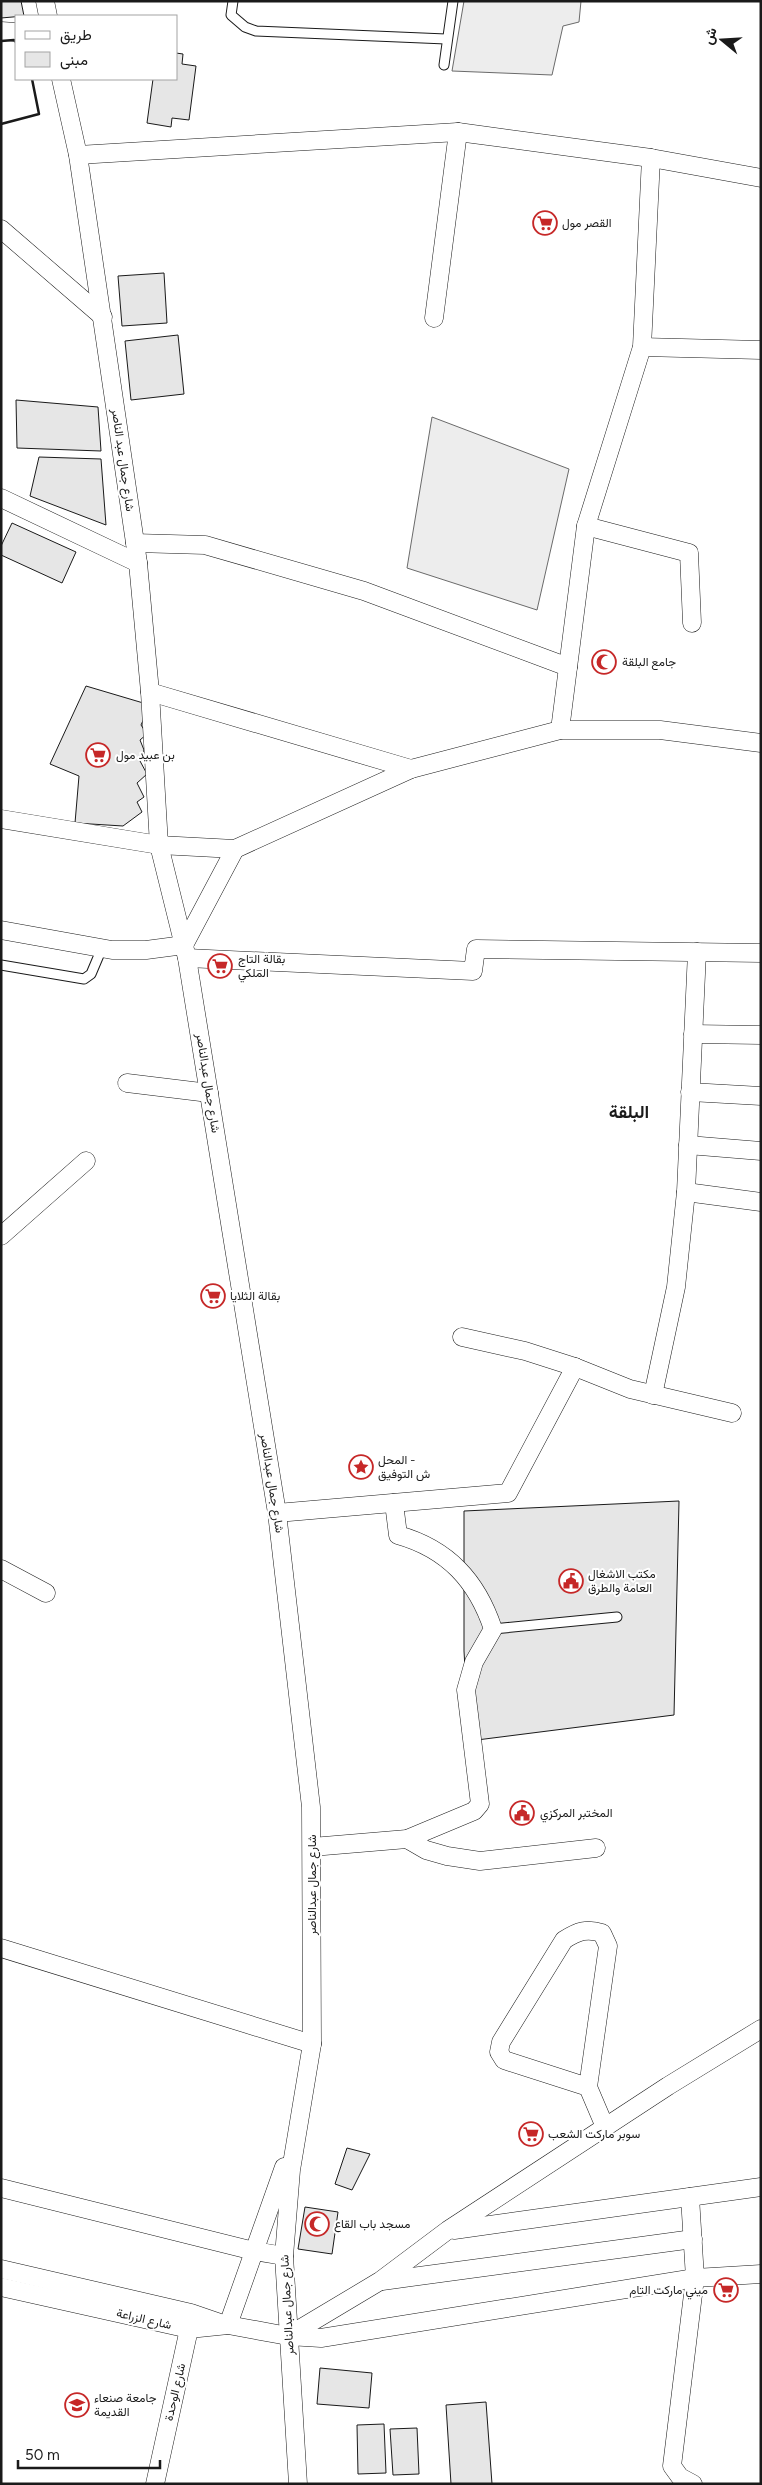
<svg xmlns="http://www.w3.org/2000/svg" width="762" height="2485" viewBox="0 0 762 2485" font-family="Figtree,Vazirmatn,sans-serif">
	<rect width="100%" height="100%" fill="#fff"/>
	<g fill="#ededed" stroke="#6a6a6a">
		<path d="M 464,1 L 581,1 L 579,22 L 563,26 L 552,75 L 452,71 Z"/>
		<path d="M 432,417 L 569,469 L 537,610 L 407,568 Z"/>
	</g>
	<g fill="#e6e6e6" stroke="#1a1a1a">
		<path d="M 1,1 L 21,1 L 24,16 L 1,18 Z"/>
		<path d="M 176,53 L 183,54 L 182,64 L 196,66 L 189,120 L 172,118 L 171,127 L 147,123 L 153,79 L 176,79 Z"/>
		<path d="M 164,273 L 167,323 L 122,326 L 118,276 Z"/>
		<path d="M 178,335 L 184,394 L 131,400 L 125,341 Z"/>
		<path d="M 16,400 L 98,407 L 101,451 L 17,448 Z"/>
		<path d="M 39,457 L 101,459 L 106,525 L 30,496 Z"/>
		<path d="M 12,523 L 76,552 L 62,583 L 1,555 L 1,546 Z"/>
		<path d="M 86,686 L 150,705 L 141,725 L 147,734 L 140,740 L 144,750 L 140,761 L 147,774 L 137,783 L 144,797 L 137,802 L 142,812 L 123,826 L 75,823 L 79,776 L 50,764 Z"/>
		<path d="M 679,1501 L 674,1715 L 469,1741 L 464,1651 L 464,1511 Z"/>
		<path d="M 347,2148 L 370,2154 L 352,2190 L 335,2184 Z"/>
		<path d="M 305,2207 L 338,2212 L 332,2254 L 298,2249 Z"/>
		<path d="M 320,2368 L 372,2373 L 369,2408 L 317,2404 Z"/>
		<path d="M 486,2402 L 492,2484 L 451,2484 L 446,2405 Z"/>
		<path d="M 384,2424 L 386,2473 L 358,2474 L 357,2425 Z"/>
		<path d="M 417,2428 L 419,2474 L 393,2475 L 390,2429 Z"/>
	</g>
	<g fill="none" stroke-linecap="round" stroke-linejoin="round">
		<g stroke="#1a1a1a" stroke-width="11">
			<g id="service">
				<path d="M 233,1 L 231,15 L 245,27 L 256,31 L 446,39"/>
				<path d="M 444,65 L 453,1"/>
				<path d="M 1,965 L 84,979 L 91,974 L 102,948"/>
				<path d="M 493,1629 L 617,1617"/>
			</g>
		</g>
		<g stroke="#1a1a1a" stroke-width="19">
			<g id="minor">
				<path d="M 45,1 L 48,16"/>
				<path d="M 1,31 L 16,32"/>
				<path d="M 61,79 L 78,155 L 138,563 L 150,692 L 159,845 L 187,958 L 277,1513 L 311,1807 L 312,2044 L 291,2170 L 284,2256 L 298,2484"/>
				<path d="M 78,155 L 458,132 L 651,158 L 761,178"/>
				<path d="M 1,229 L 103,317"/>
				<path d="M 434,318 L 458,132"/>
				<path d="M 642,347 L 761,350"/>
				<path d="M 1,498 L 138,563"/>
				<path d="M 586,526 L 689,553 L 692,623"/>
				<path d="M 135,543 L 205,545 L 364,591 L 568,667"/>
				<path d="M 150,692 L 411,769"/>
				<path d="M 560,730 L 586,526 L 642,347 L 651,158"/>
				<path d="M 1,819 L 159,845 L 235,849 L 411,769 L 560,730 L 660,730 L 761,743"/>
				<path d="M 1,930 L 112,950 L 146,950 L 184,945"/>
				<path d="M 184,945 L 235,849"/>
				<path d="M 187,958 L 473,971 L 476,949 L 761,953"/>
				<path d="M 693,1034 L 761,1035"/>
				<path d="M 127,1083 L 209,1093"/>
				<path d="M 690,1092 L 761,1096"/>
				<path d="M 688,1145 L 761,1151"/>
				<path d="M 686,1192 L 761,1202"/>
				<path d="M 1,1236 L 86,1161"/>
				<path d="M 462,1337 L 525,1351 L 575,1367 L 630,1389 L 732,1413"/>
				<path d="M 653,1395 L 676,1287 L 686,1192 L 697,952"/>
				<path d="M 277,1513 L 508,1493 L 575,1367"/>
				<path d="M 1,1569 L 46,1593"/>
				<path d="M 407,1839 L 426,1850 L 447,1856 L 480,1861 L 596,1848"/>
				<path d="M 312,1847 L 407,1839 L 474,1811 L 480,1804 L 466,1690 L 474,1662 L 493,1629 C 477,1581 448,1549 398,1535 L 394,1503"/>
				<path d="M 1,1948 L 312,2044"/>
				<path d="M 588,2087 L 504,2060 L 499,2052 L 501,2042 L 564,1940 C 578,1931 587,1928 602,1933 L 608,1946 L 588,2087 L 605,2127"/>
				<path d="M 1,2188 L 254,2251 L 284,2256"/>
				<path d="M 690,2197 L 695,2278 L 672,2466 L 680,2477 L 693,2484"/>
				<path d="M 454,2230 L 761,2187"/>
				<path d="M 1,2269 L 191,2313 L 223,2324"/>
				<path d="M 382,2281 L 693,2239"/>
				<path d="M 1,2287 L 189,2329 L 228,2325 L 288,2336 L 321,2338 L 695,2278 L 761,2274"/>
				<path d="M 228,2325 L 284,2167"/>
				<path d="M 288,2336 L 380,2281 L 448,2230 L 668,2086 L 761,2029"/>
				<path d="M 155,2484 L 189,2329"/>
			</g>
		</g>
		<use href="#service" stroke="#fff" stroke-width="9"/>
		<use href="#minor" stroke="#fff" stroke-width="18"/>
		<g stroke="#1a1a1a" stroke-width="2.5">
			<path d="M 1,41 L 14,40 L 16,42"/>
			<path d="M 1,124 L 39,114 L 32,79"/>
		</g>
	</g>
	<defs>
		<g id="supermarket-ring" transform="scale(1.25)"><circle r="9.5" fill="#fff" stroke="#c62828" stroke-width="1.5"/><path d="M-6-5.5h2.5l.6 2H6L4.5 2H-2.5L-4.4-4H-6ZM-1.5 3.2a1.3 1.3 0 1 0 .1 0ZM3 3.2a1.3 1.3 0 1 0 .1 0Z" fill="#c62828"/></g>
		<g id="mosque-ring" transform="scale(1.25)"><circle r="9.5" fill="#fff" stroke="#c62828" stroke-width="1.5"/><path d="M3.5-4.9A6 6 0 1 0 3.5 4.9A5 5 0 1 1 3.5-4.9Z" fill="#c62828"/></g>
		<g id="sight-ring" transform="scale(1.25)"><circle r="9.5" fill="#fff" stroke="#c62828" stroke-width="1.5"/><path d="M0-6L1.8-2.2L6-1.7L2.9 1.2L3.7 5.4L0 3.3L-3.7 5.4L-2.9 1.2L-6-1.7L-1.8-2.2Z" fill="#c62828"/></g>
		<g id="civic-ring" transform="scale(1.25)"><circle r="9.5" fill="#fff" stroke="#c62828" stroke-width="1.5"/><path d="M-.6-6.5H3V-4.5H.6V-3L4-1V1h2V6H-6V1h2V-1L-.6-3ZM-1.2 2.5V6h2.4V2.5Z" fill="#c62828"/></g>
		<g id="university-ring" transform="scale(1.25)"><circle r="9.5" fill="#fff" stroke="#c62828" stroke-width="1.5"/><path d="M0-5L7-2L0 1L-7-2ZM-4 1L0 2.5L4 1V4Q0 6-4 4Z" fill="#c62828"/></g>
	</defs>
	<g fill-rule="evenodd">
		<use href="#supermarket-ring" x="545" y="223"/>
		<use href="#mosque-ring" x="604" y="662"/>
		<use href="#supermarket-ring" x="98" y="755"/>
		<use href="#supermarket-ring" x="220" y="966"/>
		<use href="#supermarket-ring" x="213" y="1296"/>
		<use href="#sight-ring" x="361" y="1467"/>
		<use href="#civic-ring" x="571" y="1581"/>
		<use href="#civic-ring" x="522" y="1813"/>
		<use href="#supermarket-ring" x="531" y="2134"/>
		<use href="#mosque-ring" x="317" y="2224"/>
		<use href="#supermarket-ring" x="726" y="2290"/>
		<use href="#university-ring" x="77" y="2405"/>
	</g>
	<g text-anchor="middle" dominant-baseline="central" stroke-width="4" stroke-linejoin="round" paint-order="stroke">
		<g font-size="12" fill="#1a1a1a" stroke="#fff" text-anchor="start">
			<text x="562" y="223">القصر مول</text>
			<text x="622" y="662">جامع البلقة</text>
			<text x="116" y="755">بن عبيد مول</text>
			<text x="238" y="959">بقالة التاج<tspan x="238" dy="14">الملكي</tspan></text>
			<text x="230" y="1296">بقالة الثلايا</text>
			<text x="378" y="1460">المحل -<tspan x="378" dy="14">ش التوفيق</tspan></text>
			<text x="588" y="1574">مكتب الاشغال<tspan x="588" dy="14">العامة والطرق</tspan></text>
			<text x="540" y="1813">المختبر المركزي</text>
			<text x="548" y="2134">سوبر ماركت الشعب</text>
			<text x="334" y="2224">مسجد باب القاع</text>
			<text x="708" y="2290" text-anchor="end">ميني ماركت التام</text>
			<text x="94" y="2398">جامعة صنعاء<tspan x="94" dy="14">القديمة</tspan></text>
		</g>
		<g font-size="12" fill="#1a1a1a" stroke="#fff">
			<text transform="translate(123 460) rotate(82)">شارع جمال عبد الناصر</text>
			<text transform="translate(208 1083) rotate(81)">شارع جمال عبدالناصر</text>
			<text transform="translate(272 1483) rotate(81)">شارع جمال عبدالناصر</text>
			<text transform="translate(312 1885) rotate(-90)">شارع جمال عبدالناصر</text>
			<text transform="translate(287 2305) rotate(-93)">شارع جمال عبدالناصر</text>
			<text transform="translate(144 2319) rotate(13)">شارع الزراعة</text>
			<text transform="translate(175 2392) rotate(-77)">شارع الوحدة</text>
		</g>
		<g font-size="18" font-weight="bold" fill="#1a1a1a" stroke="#fff">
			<text x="629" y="1112">البلقة</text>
		</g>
	</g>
	<rect width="762" height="2485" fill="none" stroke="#1a1a1a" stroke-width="5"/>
	<rect x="15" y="15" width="162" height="65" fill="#ffffff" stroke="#a3a3a3"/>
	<rect x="25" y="31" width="25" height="8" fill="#ffffff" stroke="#a3a3a3"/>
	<text x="60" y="40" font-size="15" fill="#1a1a1a">طريق</text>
	<rect x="25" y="52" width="25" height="15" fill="#e6e6e6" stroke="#a3a3a3"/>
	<text x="60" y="65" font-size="15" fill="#1a1a1a">مبنى</text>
	<g transform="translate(722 40) rotate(288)" stroke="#ffffff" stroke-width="4" paint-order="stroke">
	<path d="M0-4L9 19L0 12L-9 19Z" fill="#1a1a1a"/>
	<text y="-8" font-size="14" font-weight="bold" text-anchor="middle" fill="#1a1a1a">ش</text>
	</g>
	<path d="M18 2460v8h142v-8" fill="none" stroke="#1a1a1a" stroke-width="2.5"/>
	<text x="25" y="2460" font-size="15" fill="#1a1a1a" stroke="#ffffff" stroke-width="4" paint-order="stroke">50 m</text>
</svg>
